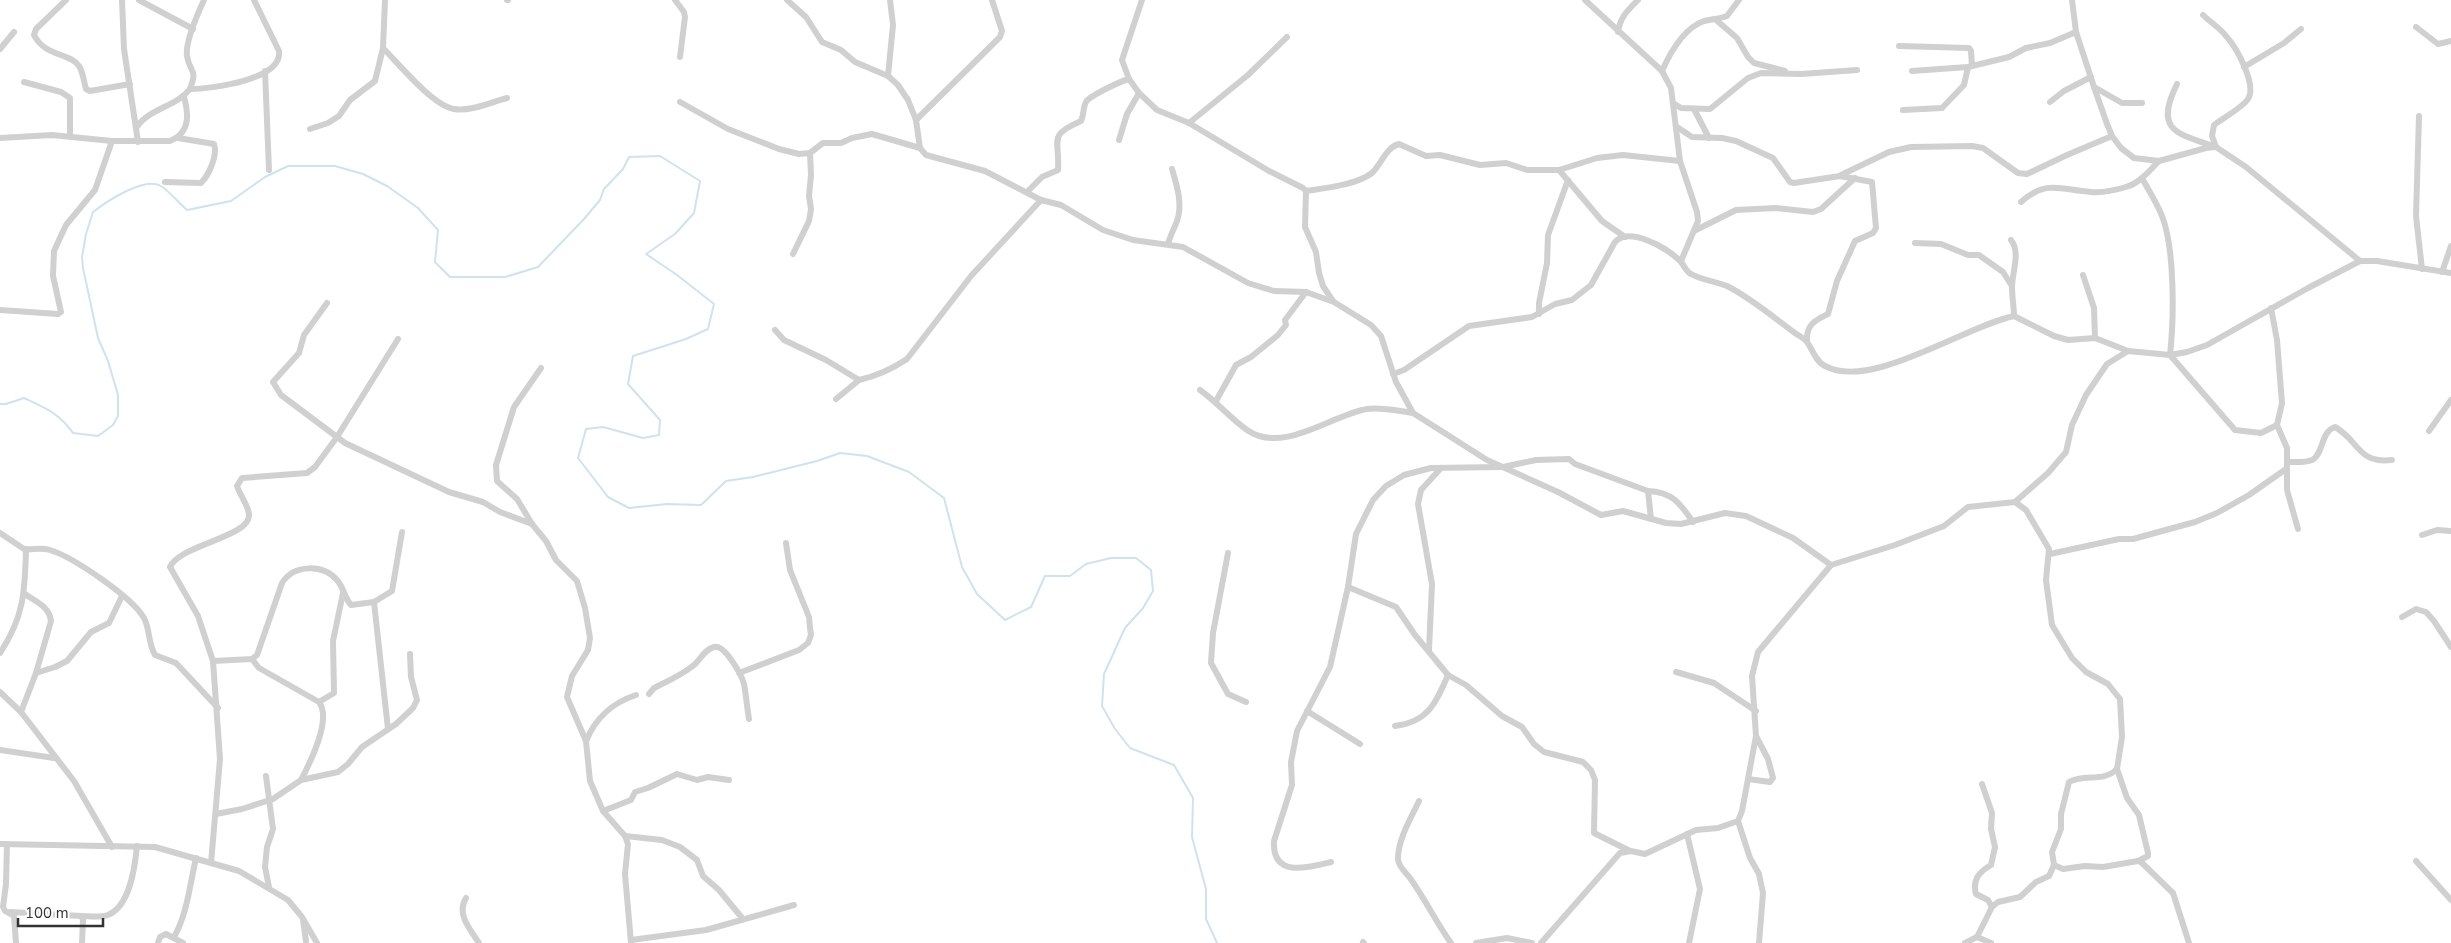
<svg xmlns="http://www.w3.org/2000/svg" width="2451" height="943" viewBox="0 0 2451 943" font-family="'Nunito Sans',sans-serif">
	<rect width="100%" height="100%" fill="#fff"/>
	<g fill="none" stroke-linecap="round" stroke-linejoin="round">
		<path stroke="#cfe2ee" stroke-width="2" d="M 0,404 L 6,404 L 24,398 C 45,408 59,413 73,433 L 98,436 L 113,425 L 118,416 L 118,395 L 108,361 L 98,338 L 83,268 L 82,257 L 86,234 L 93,212 C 106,202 144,176 161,186 C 170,192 179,203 187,210 L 231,201 L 265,177 L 288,166 L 335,166 L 363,174 L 387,186 L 418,208 L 438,230 L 435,262 L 450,277 L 505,277 L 538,267 L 584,219 L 600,200 L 604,189 L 623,169 L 629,157 L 660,156 L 700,181 L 694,213 L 675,234 L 646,254 L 677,275 L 714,304 L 708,329 L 686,339 L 633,356 L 628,384 L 660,420 L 659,435 L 643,438 L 603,427 L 586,429 L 578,458 L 608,497 L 629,508 L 667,504 L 701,505 L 726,481 L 753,477 L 817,461 L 840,453 L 867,456 L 909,472 L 944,498 L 962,567 L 977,594 L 1005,620 L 1031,607 L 1045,576 L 1070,576 L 1086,564 L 1111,558 L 1136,558 L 1151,570 L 1153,591 L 1143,608 L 1125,628 L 1104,674 L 1102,706 L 1115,729 L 1130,748 L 1174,765 L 1193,798 L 1192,837 L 1206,889 L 1206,919 L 1217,943"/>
		<g stroke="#d0d0d0" stroke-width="6">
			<path d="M 66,0 L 36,29 L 34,35 C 45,57 71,53 79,66 C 83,72 84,82 86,89 L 90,91 L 130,84"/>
			<path d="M 122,0 L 124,49 L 138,142"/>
			<path d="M 139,0 L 193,29"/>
			<path d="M 507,0 L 508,0"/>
			<path d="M 675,0 L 684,12 L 685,17 L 680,57"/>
			<path d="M 787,0 L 806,17 L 822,42 L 841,50 L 855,62 L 888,76 L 898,85 L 908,100 L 916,120 L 920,148 L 926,155 L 985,171 L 1041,200 L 1061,205 L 1103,230 L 1133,240 L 1183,247 L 1248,283 L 1274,291 L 1306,292 L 1334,302 L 1371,325 L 1381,336 L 1396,382 L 1413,413 L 1487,460 L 1558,492 L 1601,515 L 1623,511 L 1666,523 L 1681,524 L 1725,513 L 1746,516 L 1793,538 L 1831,565 L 1895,545 L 1944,526 L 1968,507 L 2015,502 L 2048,473 L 2066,452 L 2072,425 L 2086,395 L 2107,364 L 2128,351 L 2170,355 L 2187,352 L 2207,345 L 2308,288 L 2360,261 L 2377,261 L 2451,273"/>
			<path d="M 1142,0 L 1122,60 L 1129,79 L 1139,93 L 1157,110 L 1189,123 L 1269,171 L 1303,188 L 1306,191 L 1305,227 L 1316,252 L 1319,273 L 1323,286 L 1333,301"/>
			<path d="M 1585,0 L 1662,71 L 1671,88 L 1680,161 L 1697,212 L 1698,221 L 1681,261"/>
			<path d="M 2072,0 L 2076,32 L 2094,87 L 2107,124 L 2112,136 L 2121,148 L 2134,158 L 2159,161 L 2206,148 L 2216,147 L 2246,167 L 2360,261"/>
			<path d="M 2203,15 C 2210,22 2220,28 2226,36 C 2237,48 2257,85 2248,99 C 2242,108 2223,118 2214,125 L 2212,136 L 2216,147"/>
			<path d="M 1715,19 L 1737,38 L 1748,57 L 1754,63 L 1785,71"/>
			<path d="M 2416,27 L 2438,44 L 2451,41"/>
			<path d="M 1618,32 C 1620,17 1628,10 1638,0"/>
			<path d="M 1899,46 L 1969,48 L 1971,51 L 1972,66"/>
			<path d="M 383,48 C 399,64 432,105 454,109 C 470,112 491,102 507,98"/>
			<path d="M 0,49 L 14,32"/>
			<path d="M 2244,67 L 2284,43 L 2301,29"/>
			<path d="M 265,71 L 269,170"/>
			<path d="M 1662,71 C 1670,53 1684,28 1704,21 C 1712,19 1719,19 1727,16 L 1739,0"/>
			<path d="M 1912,71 L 1968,67 L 2009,57 L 2026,48 L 2050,43 L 2076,32"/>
			<path d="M 888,76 L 893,25 L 890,0"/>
			<path d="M 24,82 L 61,92 L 70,98 L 70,136"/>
			<path d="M 2177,84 C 2155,129 2174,133 2213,146"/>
			<path d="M 2094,87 L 2122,103 L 2142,103"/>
			<path d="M 190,89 C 198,68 190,74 187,56 C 185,42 198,13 204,0"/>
			<path d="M 680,102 L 728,129 L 779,149 L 799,154 L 810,153 L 823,143 L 841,143 L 852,138 L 872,134 L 920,148"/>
			<path d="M 2050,102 L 2064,91 L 2091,77"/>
			<path d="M 1673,103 L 1681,108 L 1710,109 L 1748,78 L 1761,73 L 1801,74 L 1857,70"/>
			<path d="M 1694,109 L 1709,138"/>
			<path d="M 1903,110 L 1942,108 L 1964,85 L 1968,67"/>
			<path d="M 2419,116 L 2416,216 L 2422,269"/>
			<path d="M 916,120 L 1000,37 L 1002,31 L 992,0"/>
			<path d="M 1189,123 L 1248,75 L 1287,37"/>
			<path d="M 1677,127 L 1692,137 L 1722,138 L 1736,141 L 1773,158 L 1790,182 L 1794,183 L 1840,176 L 1872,182 L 1876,228 L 1873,233 L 1855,241 L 1837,281 L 1828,314 C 1816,320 1806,324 1807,341"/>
			<path d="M 136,128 C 149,108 176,107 190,89 C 210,89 283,80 279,51 L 254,0"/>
			<path d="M 310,129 L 328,123 L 339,116 L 350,100 L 375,81 L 383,48 L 385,0"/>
			<path d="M 0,138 L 52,135 L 112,141 L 170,141 C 190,133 189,115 184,97"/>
			<path d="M 1119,140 L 1127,114 L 1139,93"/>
			<path d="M 1559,170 L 1602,221 L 1625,237"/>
			<path d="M 1841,175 L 1889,152 L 1911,147 L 1972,146 L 1983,148 L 2018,173 L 2027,174 L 2067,155 L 2112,136"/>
			<path d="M 2142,178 C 2149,191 2157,203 2162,216 C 2175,249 2174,319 2170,355 L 2235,430 L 2261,433 L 2277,425"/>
			<path d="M 165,182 L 201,183 C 209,175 218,155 214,144 L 178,138"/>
			<path d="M 1306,191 C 1326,188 1356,185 1372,173 C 1381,165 1386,147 1399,144 L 1426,156 L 1440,155 L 1480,165 L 1506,163 L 1527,170 L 1559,170 L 1597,158 L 1623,155 L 1680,161"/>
			<path d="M 1027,192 L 1042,177 L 1058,170 C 1060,139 1047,136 1081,121 C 1084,115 1083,107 1086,102 C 1089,96 1121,81 1129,79"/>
			<path d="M 2021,202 C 2046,179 2061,190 2091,192 C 2101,193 2116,190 2126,187 C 2140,183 2149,171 2159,161"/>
			<path d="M 1694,231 L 1736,210 L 1776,208 L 1813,212 L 1821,209 L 1855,178"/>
			<path d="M 2011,240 C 2021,253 2012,272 2012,287 C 2012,297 2014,307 2014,316"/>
			<path d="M 1915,243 L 1941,244 L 1968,255 L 1979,255 L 2003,272 L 2012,286"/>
			<path d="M 1168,244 C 1170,236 1174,229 1177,221 C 1183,204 1177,186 1172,169"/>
			<path d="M 793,254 L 809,221 L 811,209 L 809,196 L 811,175 L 810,153"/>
			<path d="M 2442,272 L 2451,246"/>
			<path d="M 2083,275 L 2094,308 L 2095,338"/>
			<path d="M 327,303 L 304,335 L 299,353 L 273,382 L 281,395 L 345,443 L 449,492 L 483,502 L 500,512 L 532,524"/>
			<path d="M 2271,308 L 2277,340 L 2282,403 L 2277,425 L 2287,448 L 2287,490 L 2298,529"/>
			<path d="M 0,310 L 58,314 L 61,312 L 53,276 L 54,251 L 66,225 L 95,190 L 112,141"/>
			<path d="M 1539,314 L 1539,303 L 1547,263 L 1548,235 L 1568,180"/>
			<path d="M 775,330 L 784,340 L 826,360 L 859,380 C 877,376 892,369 907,359 L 971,276 L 1041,200"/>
			<path d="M 541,368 L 514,407 L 496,465 L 497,481 L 517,499 L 532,524 L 546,541 L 556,560 L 577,581 L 585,608 L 590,638 L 588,650 L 572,676 L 567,697 L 586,741 L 590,781 L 603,811 L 625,836 L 628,844 L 625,874 L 631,943"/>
			<path d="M 1393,374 L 1404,370 L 1469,326 L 1532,317 L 1555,304 L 1572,300 L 1591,285 L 1615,242 C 1629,226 1667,248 1679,260 C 1684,264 1685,271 1691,274 C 1701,280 1715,281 1727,286 C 1751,298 1773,317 1795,333 C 1799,336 1804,338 1807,342 C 1813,350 1815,361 1825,366 C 1871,391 1965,326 2014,316 L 2054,336 L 2068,340 L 2095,338 L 2128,351"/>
			<path d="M 1200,390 C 1217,402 1230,418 1247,430 C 1283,455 1331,415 1367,409 C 1382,407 1398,411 1413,413"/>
			<path d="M 836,399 L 859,380"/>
			<path d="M 1216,401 L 1236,365 L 1251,357 L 1278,335 L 1286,325 L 1285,320 L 1306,292"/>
			<path d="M 2429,431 L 2451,400"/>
			<path d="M 2287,462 C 2295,462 2305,463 2312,460 C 2324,454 2320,432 2335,427 C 2359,440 2357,464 2392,460"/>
			<path d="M 1648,491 C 1672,492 1680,503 1693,522"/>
			<path d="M 2015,502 L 2026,510 L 2049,549 L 2046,580 L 2052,625 L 2072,658 L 2086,672 L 2108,684 L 2120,699 L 2122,737 L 2117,769 C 2103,783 2085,773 2069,782 L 2061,814 L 2061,829 L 2052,852 L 2054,865 L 2063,869 L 2085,866 L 2103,867 L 2138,861 L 2141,862 L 2173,893 L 2189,943"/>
			<path d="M 0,533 L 24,549 C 33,550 40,547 50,550 C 73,557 132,597 144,618 C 150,629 148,643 155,655 L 176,663 L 218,708"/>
			<path d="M 2422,535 L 2437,530 L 2451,531"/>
			<path d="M 1228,553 L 1213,633 L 1211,663 L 1228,694 L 1246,702"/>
			<path d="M 2050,554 L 2119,539 L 2133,539 L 2195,522 L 2217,513 L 2249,495 L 2286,469"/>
			<path d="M 1348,587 L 1396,607 L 1415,635 L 1448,675 L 1466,685 L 1502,716 L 1522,727 L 1534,744 L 1544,752 L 1583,762 L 1591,770 L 1595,780 L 1594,833 L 1630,851"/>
			<path d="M 2402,617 L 2416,609 L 2426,612 L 2434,621 L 2451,647"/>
			<path d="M 1429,650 L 1432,584 L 1418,504 L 1421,490 L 1441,468"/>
			<path d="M 0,653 C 24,617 25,591 26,549"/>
			<path d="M 252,659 L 259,668 L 319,702 C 332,719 310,763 301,780"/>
			<path d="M 213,661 L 252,659 L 257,655 L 282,583 C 294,564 323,564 337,580 C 344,588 344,597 351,605 L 374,602"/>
			<path d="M 1676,672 L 1714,683 L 1756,711"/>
			<path d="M 36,673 L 55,667 L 67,661 L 91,632 L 109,623 L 122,596"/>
			<path d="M 739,673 L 799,650 L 808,643 L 811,635 L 810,628 L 809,617 L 790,570 L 786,543"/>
			<path d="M 0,692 L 21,712 L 74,781 L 112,847"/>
			<path d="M 649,694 L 654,688 C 668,681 682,675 694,665 C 701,659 705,649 714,647 C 725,644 742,676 744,684 C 746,695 747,707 749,719"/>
			<path d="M 319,702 L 334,693 L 333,641 L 343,593"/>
			<path d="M 1307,711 L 1360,744"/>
			<path d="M 21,712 L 36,673 L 51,621 C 49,606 36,602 25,594"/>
			<path d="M 1395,726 C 1428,722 1436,703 1448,675"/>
			<path d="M 388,729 L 374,602 L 392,591 L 402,532"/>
			<path d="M 586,741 C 596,717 612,703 636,695"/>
			<path d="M 0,750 L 54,758"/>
			<path d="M 2117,769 L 2127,798 L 2139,815 L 2148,853 L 2148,856 L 2138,861"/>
			<path d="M 266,776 L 273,829 L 267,847 L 265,867 L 269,887"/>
			<path d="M 1748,779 L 1770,782 L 1773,778 L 1768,759 L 1756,736"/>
			<path d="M 1419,801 C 1411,818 1398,839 1398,859 C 1398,866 1406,873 1410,878 C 1425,899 1436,922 1451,943"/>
			<path d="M 603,811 L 631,800 L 635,792 L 648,788 L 677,774 L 697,780 L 708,777 L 729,780"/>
			<path d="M 216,814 L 242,809 L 273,799 L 301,780 L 338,772 L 348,764 L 362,747 L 396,724 L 413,708 L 417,700 L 411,677 L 410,654"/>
			<path d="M 1738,821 L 1750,858 L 1759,874 L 1763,893 L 1759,943"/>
			<path d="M 1687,834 L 1700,889 L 1689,943"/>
			<path d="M 625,836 L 662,840 L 680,847 L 697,860 L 703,876 L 719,890 L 743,919"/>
			<path d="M 0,844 L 155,847 L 239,871 L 288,900 L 302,917 L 317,943"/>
			<path d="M 7,844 L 6,884 L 3,907 L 5,911 L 14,916 L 16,943"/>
			<path d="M 2416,861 L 2451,900"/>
			<path d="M 1331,862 C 1307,868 1272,878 1274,841 L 1292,785 L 1291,762 L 1297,731 L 1330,667 L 1348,587 L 1356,534 L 1373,500 L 1386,486 L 1404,475 L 1431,468 L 1503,467 L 1536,460 L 1569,459 L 1575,464 L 1648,491 L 1651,519"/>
			<path d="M 211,863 L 220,759 L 213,661 L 198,616 L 170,567 C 179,545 250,537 249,515 C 249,506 240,496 237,486 L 242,478 L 307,473 L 315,467 L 337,437 L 398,339"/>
			<path d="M 466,898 C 456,914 470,929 479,943"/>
			<path d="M 1992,907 L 1998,902 L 2020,897 L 2036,882 L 2049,876 L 2054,865"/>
			<path d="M 10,912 L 81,916 L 83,919 L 82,943"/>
			<path d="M 81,916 C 89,916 100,918 108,915 C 130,906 135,867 137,846"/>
			<path d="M 303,920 L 306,941"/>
			<path d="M 174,937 C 187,915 190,884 196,858"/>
			<path d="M 1977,937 L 1991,943"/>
			<path d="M 631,940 L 706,930 L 794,905"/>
			<path d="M 1363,942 L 1364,943"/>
			<path d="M 158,943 L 160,937 L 166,934 L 183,943"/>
			<path d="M 1476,943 L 1507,938 L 1532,943"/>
			<path d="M 1541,943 L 1620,853 L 1631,851 L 1645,854 L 1696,830 L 1718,828 L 1738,821 L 1742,811 L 1756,736 L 1752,676 L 1758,652 L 1831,565"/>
			<path d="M 1965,943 L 1977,937 L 1992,907 L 1988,900 L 1976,894 C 1972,880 1979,872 1991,865 L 1995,847 L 1991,829 L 1992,813 L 1982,784"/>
		</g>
	</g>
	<path d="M18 918v8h85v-8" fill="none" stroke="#333333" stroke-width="2.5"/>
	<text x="25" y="918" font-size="15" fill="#333333" stroke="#ffffff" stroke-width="4" paint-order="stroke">100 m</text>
</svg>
